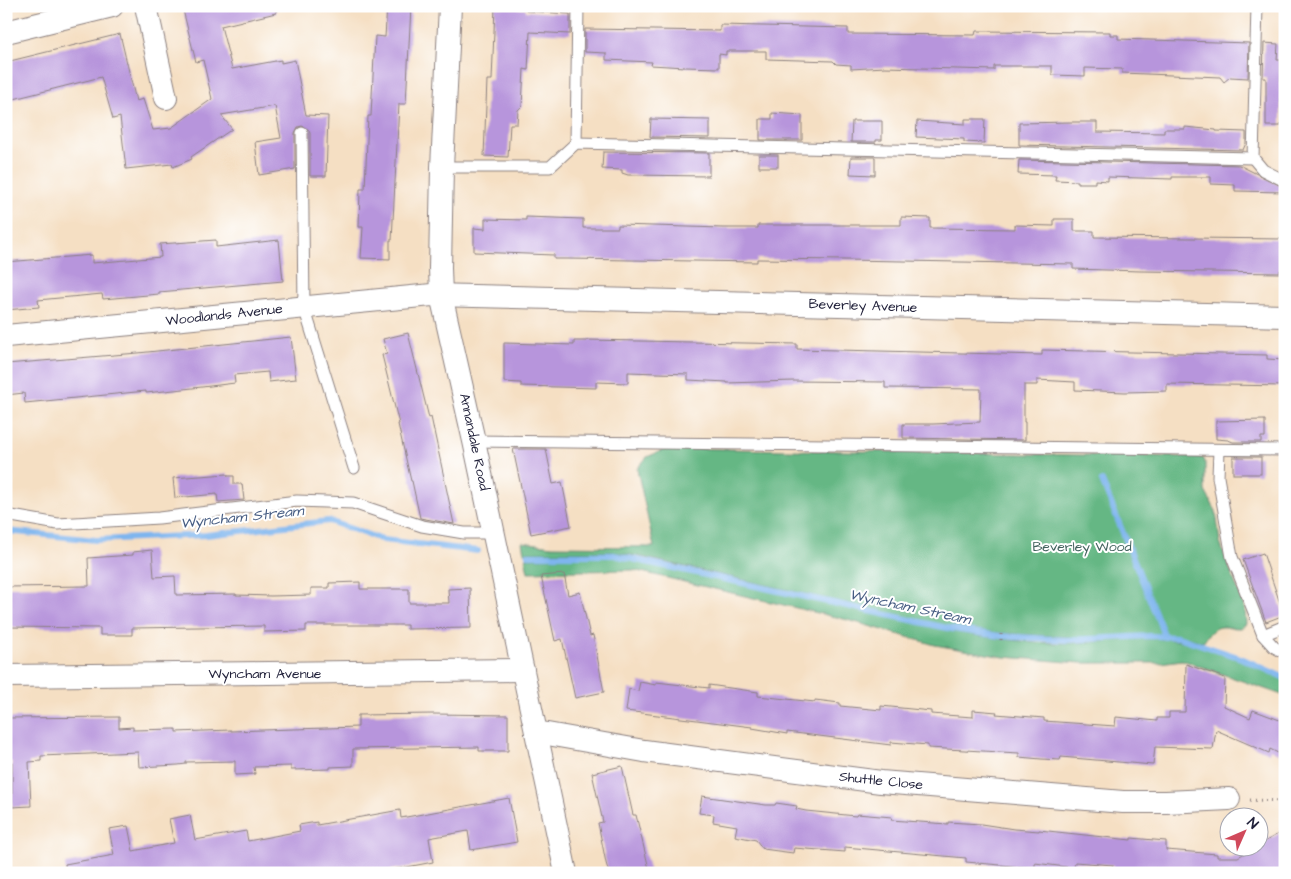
<svg xmlns="http://www.w3.org/2000/svg" width="1291" height="879" viewBox="0 0 1291 879" font-family="'Architects Daughter',sans-serif">
	<rect width="100%" height="100%" fill="#fff"/>
	<filter id="ink" filterUnits="userSpaceOnUse"><feTurbulence type="fractalNoise" baseFrequency=".02" numOctaves="2"/><feDisplacementMap in="SourceGraphic" scale="10" xChannelSelector="R" yChannelSelector="G"/><feConvolveMatrix kernelMatrix="1 2 1 2 8 2 1 2 1" color-interpolation-filters="sRGB"/></filter>
	<filter id="wash" filterUnits="userSpaceOnUse"><feTurbulence type="fractalNoise" baseFrequency=".0096" numOctaves="4" result="noise"/><feDisplacementMap in="SourceGraphic" scale="20" xChannelSelector="R" yChannelSelector="G"/><feGaussianBlur stdDeviation="1.12" result="paint"/><feColorMatrix in="noise" values="0 0 0 0 0 0 0 0 0 0 0 0 0 0 0 0 0 1.4 0 .05"/><feComposite in="paint" operator="in"/></filter>
	<g filter="url(#wash)">
		<rect width="100%" height="100%" fill="#f5dfc3"/>
		<g fill="#65b784" stroke="#446c60">
			<path d="M 668,448 L 1200,457 L 1204,459 L 1205,463 L 1205,491 L 1216,511 L 1220,543 L 1245,609 L 1246,624 L 1241,628 C 1220,628 1217,621 1203,642 L 1177,635 L 1153,634 L 1082,638 L 998,633 L 947,626 L 637,556 L 612,552 L 524,552 L 522,542 L 552,546 L 654,547 L 637,469 L 647,457 Z"/>
			<path d="M 612,557 L 633,560 L 955,632 C 993,638 1033,644 1072,643 C 1108,642 1147,635 1182,641 C 1217,648 1253,665 1285,680 L 1285,696 L 1182,660 L 1160,663 L 1081,663 L 1004,657 L 935,645 L 848,620 L 633,570 L 528,572 L 525,558 Z"/>
		</g>
		<g fill="none" stroke-linecap="round" stroke-linejoin="round">
			<g stroke="#7eb5ee" stroke-width="6">
				<path d="M 1102,481 L 1165,637"/>
				<path d="M 6,531 L 96,540 L 206,535 L 329,521 L 383,540 L 478,551"/>
				<path d="M 528,555 L 614,555 L 952,629 L 1000,636 L 1067,640 L 1151,636 L 1178,637 L 1241,658 L 1285,678"/>
			</g>
		</g>
		<g id="blocks">
			<g fill="#b795dc">
				<path d="M 182,6 L 276,6 L 276,13 L 221,26 L 232,69 L 281,60 L 281,63 L 295,60 L 306,115 L 328,116 L 326,176 L 310,176 L 310,133 L 308,129 L 302,126 L 298,127 L 295,133 L 295,169 L 259,175 L 255,142 L 281,138 L 275,106 L 221,115 L 232,129 L 191,157 L 192,159 L 173,167 L 172,164 L 126,169 L 120,117 L 113,119 L 101,77 L 6,101 L 6,62 L 120,34 L 136,101 L 143,99 L 153,130 L 171,128 L 212,99 L 203,60 L 196,62 Z"/>
				<path d="M 387,6 L 411,6 L 406,104 L 399,104 L 392,240 L 390,240 L 390,259 L 361,258 L 363,227 L 359,227 L 360,189 L 365,189 L 368,116 L 371,116 L 375,36 L 385,37 Z"/>
				<path d="M 495,7 L 526,9 L 526,11 L 570,14 L 570,34 L 530,32 L 528,70 L 524,69 L 522,106 L 518,110 L 517,124 L 510,124 L 508,157 L 484,156 L 487,80 L 492,80 Z"/>
				<path d="M 720,25 L 848,28 L 848,34 L 975,35 L 976,31 L 1110,32 L 1110,35 L 1118,35 L 1118,39 L 1249,43 L 1248,78 L 1230,77 L 1224,82 L 1220,77 L 1122,73 L 1122,69 L 1085,68 L 1085,76 L 1052,75 L 1052,66 L 994,66 L 994,70 L 885,67 L 851,69 L 851,65 L 836,64 L 833,61 L 766,59 L 766,51 L 726,51 L 726,55 L 719,54 L 719,68 L 685,67 L 651,65 L 652,62 L 606,60 L 606,53 L 585,52 L 585,29 L 720,31 Z"/>
				<path d="M 1264,43 L 1278,44 L 1277,60 L 1281,60 L 1281,126 L 1266,126 L 1266,78 L 1263,78 Z"/>
				<path d="M 772,113 L 802,115 L 802,140 L 760,140 L 760,119 L 772,119 Z"/>
				<path d="M 651,119 L 710,120 L 710,138 L 650,137 Z"/>
				<path d="M 965,119 L 985,119 L 984,143 L 964,142 L 964,139 L 916,137 L 917,121 L 965,124 Z"/>
				<path d="M 852,121 L 882,121 L 882,140 L 876,140 L 876,142 L 851,142 Z"/>
				<path d="M 1071,122 L 1097,122 L 1097,132 L 1164,133 L 1164,129 L 1185,129 L 1185,127 L 1216,130 L 1216,131 L 1246,132 L 1246,143 L 1243,150 L 1019,145 L 1019,123 Z"/>
				<path d="M 603,152 L 709,153 L 709,176 L 628,175 L 622,173 L 622,170 L 602,169 Z"/>
				<rect x="759" y="155" width="19" height="12"/>
				<path d="M 851,157 L 875,157 L 875,175 L 850,174 Z"/>
				<path d="M 1019,160 L 1239,165 L 1285,188 L 1285,192 L 1235,191 L 1235,185 L 1211,184 L 1211,177 L 1172,177 L 1172,179 L 1108,177 L 1108,181 L 1095,180 L 1095,183 L 1078,183 L 1078,181 L 1055,180 L 1056,175 L 1018,174 Z"/>
				<path d="M 526,217 L 583,219 L 583,228 L 618,228 L 618,225 L 723,228 L 758,228 L 758,225 L 901,225 L 901,217 L 930,218 L 930,228 L 1015,229 L 1015,225 L 1054,226 L 1054,219 L 1074,219 L 1074,231 L 1094,231 L 1094,237 L 1285,239 L 1285,270 L 1280,270 L 1280,273 L 1141,271 L 1073,269 L 1073,264 L 846,260 L 757,259 L 757,262 L 569,259 L 554,259 L 554,255 L 474,252 L 474,228 L 485,229 L 485,219 L 526,220 Z"/>
				<path d="M 216,240 L 216,247 L 279,240 L 283,281 L 159,292 L 159,294 L 103,299 L 102,294 L 38,300 L 39,307 L 6,310 L 6,262 L 92,255 L 92,263 L 161,257 L 160,244 Z"/>
				<path d="M 408,333 L 429,418 L 431,417 L 454,524 L 420,518 L 412,481 L 411,481 L 398,424 L 399,424 L 382,355 L 387,354 L 383,339 Z"/>
				<path d="M 291,337 L 296,379 L 269,382 L 268,372 L 234,375 L 235,383 L 202,387 L 146,393 L 146,391 L 25,403 L 24,393 L 6,395 L 6,364 L 138,353 Z"/>
				<path d="M 587,340 L 797,344 L 797,349 L 1042,355 L 1042,350 L 1267,355 L 1267,359 L 1285,360 L 1285,386 L 1167,384 L 1167,391 L 1125,392 L 1075,390 L 1075,382 L 1037,380 L 1037,385 L 1024,385 L 1024,422 L 1025,422 L 1025,440 L 903,438 L 903,424 L 933,424 L 980,422 L 981,389 L 885,388 L 885,382 L 794,381 L 727,383 L 727,382 L 688,380 L 688,374 L 628,372 L 628,383 L 596,382 L 596,388 L 521,386 L 521,383 L 504,382 L 504,343 L 574,345 L 574,341 L 587,341 Z"/>
				<path d="M 1265,420 L 1265,437 L 1261,437 L 1261,442 L 1233,442 L 1228,440 L 1216,439 L 1216,421 Z"/>
				<path d="M 513,449 L 546,449 L 553,484 L 562,482 L 571,526 L 531,534 Z"/>
				<rect x="1233" y="457" width="28" height="17"/>
				<path d="M 227,474 L 228,476 L 234,476 L 234,484 L 242,484 L 244,500 L 218,502 L 217,494 L 175,498 L 173,478 Z"/>
				<path d="M 152,550 L 154,577 L 175,576 L 176,595 L 236,594 L 236,595 L 271,596 L 311,595 L 311,588 L 329,588 L 329,583 L 360,582 L 360,589 L 409,589 L 409,603 L 449,603 L 448,589 L 470,588 L 471,628 L 407,629 L 407,625 L 306,625 L 306,631 L 264,632 L 264,626 L 132,628 L 132,635 L 100,635 L 100,628 L 6,627 L 6,587 L 89,586 L 88,558 L 133,555 L 133,552 Z"/>
				<path d="M 1263,553 L 1284,615 L 1266,622 L 1243,560 Z"/>
				<path d="M 564,574 L 568,595 L 580,592 L 590,636 L 593,635 L 604,692 L 575,698 L 562,639 L 555,641 L 541,576 Z"/>
				<path d="M 1186,664 L 1225,678 L 1224,706 L 1250,718 L 1253,710 L 1285,722 L 1285,745 L 1280,754 L 1270,749 L 1269,753 L 1216,730 L 1213,749 L 1155,747 L 1153,765 L 1061,757 L 1060,760 L 1041,759 L 1019,757 L 1019,753 L 928,748 L 928,745 L 891,742 L 891,745 L 787,732 L 787,734 L 752,728 L 752,727 L 626,711 L 629,689 L 638,691 L 640,682 L 656,685 L 656,682 L 709,688 L 709,685 L 758,692 L 758,696 L 815,702 L 815,700 L 840,703 L 840,706 L 881,710 L 881,706 L 931,711 L 931,714 L 973,717 L 973,710 L 997,712 L 996,714 L 1044,718 L 1044,721 L 1115,726 L 1116,717 L 1157,721 L 1157,718 L 1169,718 L 1169,712 L 1185,712 Z"/>
				<path d="M 434,714 L 508,715 L 508,751 L 479,751 L 479,747 L 353,749 L 353,766 L 330,767 L 330,769 L 291,770 L 291,766 L 254,767 L 255,774 L 235,775 L 235,761 L 186,762 L 186,764 L 178,765 L 139,767 L 138,752 L 41,756 L 41,761 L 29,762 L 31,806 L 12,807 L 12,762 L 6,762 L 6,718 L 119,717 L 119,728 L 133,727 L 133,730 L 176,729 L 176,732 L 231,730 L 231,731 L 358,727 L 358,715 Z"/>
				<path d="M 622,766 L 633,815 L 636,815 L 650,873 L 609,873 L 606,863 L 598,823 L 603,822 L 592,773 Z"/>
				<path d="M 702,796 L 766,805 L 775,805 L 776,803 L 797,806 L 796,809 L 806,811 L 856,816 L 857,814 L 892,817 L 891,820 L 948,824 L 948,822 L 981,824 L 1014,829 L 1039,831 L 1039,830 L 1131,840 L 1131,838 L 1166,841 L 1166,850 L 1217,854 L 1217,857 L 1238,857 L 1285,830 L 1285,873 L 1132,873 L 1112,871 L 1113,865 L 1075,862 L 1074,868 L 1035,863 L 1035,868 L 966,862 L 966,858 L 845,847 L 845,852 L 794,848 L 793,853 L 763,849 L 756,840 L 735,836 L 737,826 L 713,822 L 714,815 L 699,813 Z"/>
				<path d="M 509,798 L 517,842 L 471,850 L 468,831 L 429,838 L 433,862 L 376,873 L 66,873 L 65,864 L 114,855 L 109,829 L 128,826 L 133,851 L 174,843 L 169,819 L 190,815 L 195,840 L 246,831 L 248,841 L 300,831 L 299,825 L 317,822 L 317,825 L 400,810 L 401,818 Z"/>
			</g>
		</g>
	</g>
	<g filter="url(#ink)">
		<use href="#blocks" fill-opacity="0" stroke="#8c807f" stroke-width="1"/>
		<g fill="none" stroke-linecap="round" stroke-linejoin="round">
			<g stroke="#8c807f" stroke-width="13">
				<g id="service">
					<path d="M 302,133 L 304,307 L 354,468"/>
					<path d="M 576,143 L 578,6"/>
					<path d="M 1253,158 L 1263,170 L 1285,181"/>
					<path d="M 442,167 L 550,167 L 576,143 L 1253,158 L 1257,6"/>
					<path d="M 474,441 L 1285,450"/>
					<path d="M 1219,450 L 1218,477 L 1232,557 L 1263,635 L 1274,647 L 1285,653"/>
					<path d="M 6,515 L 58,524 L 159,518 L 297,501 L 353,503 L 422,526 L 464,533 L 494,533"/>
					<path d="M 1263,635 L 1285,626"/>
				</g>
			</g>
			<g stroke="#8c807f" stroke-width="24">
				<g id="minor">
					<path d="M 146,6 L 166,98"/>
					<path d="M 450,6 L 442,167 L 440,268 L 441,295 L 474,441 L 566,873"/>
					<path d="M 6,32 L 112,6"/>
					<path d="M 6,336 L 432,295 L 1285,316"/>
					<path d="M 6,676 L 523,670"/>
					<path d="M 536,732 L 644,751 L 881,782 L 1123,802 L 1166,802 L 1229,799"/>
				</g>
			</g>
			<g stroke="#8c807f" stroke-width="3" stroke-dasharray="1 4" stroke-linecap="butt">
				<path d="M 1001,640 L 1001,631"/>
				<path d="M 1250,800 L 1285,801"/>
			</g>
			<use href="#service" stroke="#fff" stroke-width="11"/>
			<use href="#minor" stroke="#fff" stroke-width="22"/>
		</g>
	</g>
	<g text-anchor="middle" dominant-baseline="central" stroke-width="4" stroke-linejoin="round" paint-order="stroke">
		<g font-size="14" fill="#22223b" stroke="#fff">
			<text transform="translate(863 306) rotate(2)">Beverley Avenue</text>
			<text transform="translate(224 315) rotate(-6)">Woodlands Avenue</text>
			<text transform="translate(474 442) rotate(78)">Annandale Road</text>
			<text x="265" y="674">Wyncham Avenue</text>
			<text transform="translate(881 781) rotate(6)">Shuttle Close</text>
		</g>
		<g font-size="14" fill="#42615d" stroke="#fff">
			<text x="1082" y="547">Beverley Wood</text>
		</g>
		<g font-size="15" font-style="italic" fill="#475d83" stroke="#fff">
			<text transform="translate(242 517) rotate(-6)">Wyncham Stream</text>
			<text transform="translate(910 607) rotate(12)">Wyncham Stream</text>
		</g>
	</g>
	<rect width="1291" height="879" fill="none" stroke="#fff" stroke-width="25"/>
	<g transform="translate(1244 832) rotate(45)"><circle r="24" fill="#ffffff" stroke="#a7a7b1"/>
	<path d="M0-4L9 19L0 12L-9 19Z" fill="#d1495b"/>
	<text y="-8" font-size="14" font-weight="bold" text-anchor="middle" fill="#22223b">N</text>
	</g>
</svg>
